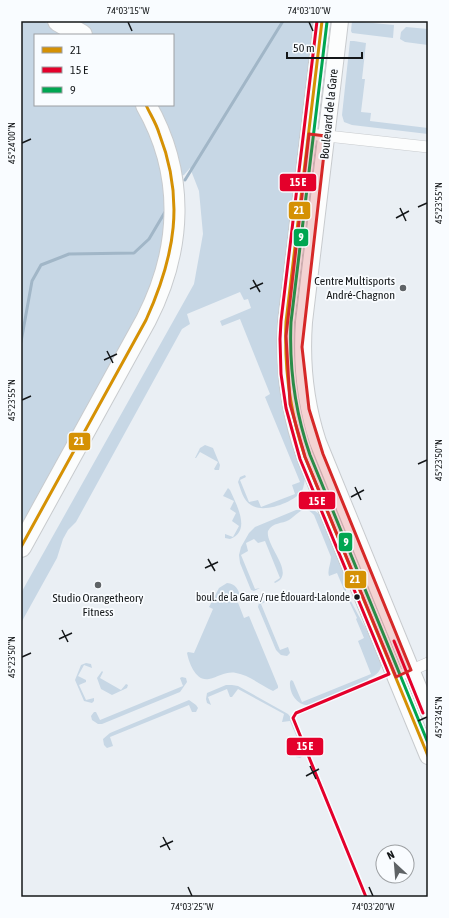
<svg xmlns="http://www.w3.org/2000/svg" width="449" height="918" viewBox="0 0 449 918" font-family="'Asap Condensed',sans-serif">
	<rect width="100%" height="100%" fill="#eaeff4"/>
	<g fill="#c7d7e5">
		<path d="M 21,21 L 43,21 L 70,35 L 35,35 L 35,105 L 138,105 L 155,138 L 169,214 L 152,290 L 21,532 Z"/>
		<path d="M 71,21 L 314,21 L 281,318 L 305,476 C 305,481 304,486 302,491 C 294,502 264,514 251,505 C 243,500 241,490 238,482 L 240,477 L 245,475 L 246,477 L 240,480 L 249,502 L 258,500 L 261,507 L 295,494 L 292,485 L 300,482 L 265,397 L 270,394 L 240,319 L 222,326 L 220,321 L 251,308 L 248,299 L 244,300 L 240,292 L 187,314 L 190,324 L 182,329 L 76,522 L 68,530 L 63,539 L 57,558 L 21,623 L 21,593 L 194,284 L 203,234 L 199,191 L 190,168 L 184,175 L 181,176 L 154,105 L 173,105 L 173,35 L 93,35 Z"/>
		<path d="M 352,21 L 394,25 L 393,38 L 352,33 L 351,31 Z"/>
		<path d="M 406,27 L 428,29 L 428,45 L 405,42 L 400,39 L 401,32 Z"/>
		<path d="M 350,41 L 354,41 L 366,43 L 362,79 L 365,79 L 361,112 L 371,113 L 370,121 L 428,128 L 428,134 L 352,125 L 344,122 L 342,115 Z"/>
		<path d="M 205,445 L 213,448 L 220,465 L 219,470 L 215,470 L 214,469 L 218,462 L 200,452 L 196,458 L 195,458 L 200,448 Z"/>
		<path d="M 228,488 L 230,490 C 236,504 252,531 230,539 L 225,538 L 225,534 L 233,537 L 239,526 L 232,521 L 236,513 L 230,509 L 234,501 L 223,496 Z"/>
		<path d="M 306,509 L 315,511 L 322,516 L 339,559 L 348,588 L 346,589 L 346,591 L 345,592 L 337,573 L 329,576 C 327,570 331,564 331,557 L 314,515 C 304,503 298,514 289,520 C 282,524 273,522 268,531 C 265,546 297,574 275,583 L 274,582 L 280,578 L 265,541 L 258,543 L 254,539 L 246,543 L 248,551 L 241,555 L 255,589 L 260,588 L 254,591 L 251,590 L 240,563 L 239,555 L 241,547 L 249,533 L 255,527 L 296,510 Z"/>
		<path d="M 227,583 C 236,584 238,589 241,598 L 237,600 L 244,618 L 249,616 L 278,686 L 278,688 L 273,691 C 262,686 249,675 236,673 C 226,671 219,677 209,679 C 196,682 189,663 187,653 L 188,652 L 194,653 L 213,609 L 209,607 L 219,588 Z"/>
		<path d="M 348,599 L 350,599 C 356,613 382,653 381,666 C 380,673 374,676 368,679 L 369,681 L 311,705 C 298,707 289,694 290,682 L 291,680 L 293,681 L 302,702 L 371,674 L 358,641 L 364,638 L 356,619 L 357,618 Z"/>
		<path d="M 267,600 L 267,601 L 261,604 L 280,650 L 288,647 L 290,653 L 287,656 L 281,655 L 276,650 L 258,607 L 259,603 Z"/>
		<path d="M 86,663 L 91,664 L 92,668 L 84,665 L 78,676 L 86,680 L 86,682 L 79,685 L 86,700 L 94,698 L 94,701 L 92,703 L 84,701 L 75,680 L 81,665 Z"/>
		<path d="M 102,671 L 103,672 L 100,678 L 121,690 L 126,684 L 128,685 L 127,688 L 112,695 L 101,689 L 97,678 Z"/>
		<path d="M 182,677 L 186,678 L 187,682 L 180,692 L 102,724 L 98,724 L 92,720 L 91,716 L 94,712 L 96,712 L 100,720 L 183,686 L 180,678 Z"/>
		<path d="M 226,685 L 232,685 L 238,686 L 288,714 L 292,719 L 306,752 L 305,755 L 300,758 L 296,757 L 296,755 L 303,752 L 290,721 L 282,722 L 284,714 L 238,689 L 232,697 L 230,697 L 227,689 L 208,697 L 211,705 L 207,703 L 206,699 L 207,693 Z"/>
		<path d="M 189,700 L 196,705 L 198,708 L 196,712 L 192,712 L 189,705 L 110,737 L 113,746 L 107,748 L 104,745 L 103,739 L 110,733 Z"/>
	</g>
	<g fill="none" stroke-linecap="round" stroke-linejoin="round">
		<g stroke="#a1b6c7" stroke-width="3">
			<path d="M 185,180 L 283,21"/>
			<path d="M 21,342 L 32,281 L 41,265 L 69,254 L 134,253 L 149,239 L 165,212"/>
		</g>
		<g stroke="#c8cbce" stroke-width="12">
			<g id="street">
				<path d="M 309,134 L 428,147"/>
				<path d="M 405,673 L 428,663"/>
			</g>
		</g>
		<g stroke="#c8cbce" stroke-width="18">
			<g id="secondary">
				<path d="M 322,21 L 286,322 C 283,369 289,413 305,457 L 428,756"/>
				<path d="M 340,21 L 304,322 C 301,363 305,402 318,442 L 428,711"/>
			</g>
		</g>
		<g stroke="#c8cbce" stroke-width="22">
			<g id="highway">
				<path d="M 58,21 L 82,35"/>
				<path d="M 21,547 L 146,320 C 182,250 186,175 146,105"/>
			</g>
		</g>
		<use href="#street" stroke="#fcfdfd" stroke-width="11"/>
		<use href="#secondary" stroke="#fcfdfd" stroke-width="16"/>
		<use href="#highway" stroke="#fcfdfd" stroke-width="20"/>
		<g stroke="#f9fcff" stroke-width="6">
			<g id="bus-1">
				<path d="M 322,21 L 286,322 C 284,369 290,413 305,457 L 428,756"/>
				<path d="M 21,547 L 146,320 C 175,256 185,200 159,133 C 156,123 150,114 146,105"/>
			</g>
		</g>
		<g stroke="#f9fcff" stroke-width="6">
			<g id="bus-2">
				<path d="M 317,21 L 281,321 L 280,339 L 281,374 L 286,408 L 300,459 L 389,674 L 296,713 L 293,718 L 366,897"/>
				<path d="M 394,641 L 423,713"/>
			</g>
		</g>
		<g stroke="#f9fcff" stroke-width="6">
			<path id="bus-3" d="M 327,22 L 291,322 C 289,368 295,412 310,455 L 428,743"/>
		</g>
		<use href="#bus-1" stroke="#d59104" stroke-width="3"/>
		<use href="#bus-2" stroke="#e4002b" stroke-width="3"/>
		<use href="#bus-3" stroke="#00a651" stroke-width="3"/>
	</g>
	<path fill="#d62828" fill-opacity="0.2" stroke="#d62828" stroke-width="3" stroke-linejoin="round" d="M 309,134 L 326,136 L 302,347 L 309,409 L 323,454 L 411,670 L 396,677 L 305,457 L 290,404 L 286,336 Z"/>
	<path fill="none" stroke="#141719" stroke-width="1.5" d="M 128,22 L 132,31M 309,22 L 313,31M 22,143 L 31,139M 418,207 L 427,203M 400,208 L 406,221M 396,218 L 409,211M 253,280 L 260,292M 250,289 L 263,283M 107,351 L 113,363M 104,360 L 117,354M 22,400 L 31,396M 418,464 L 427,460M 355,487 L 361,500M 351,497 L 364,490M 208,559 L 215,571M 205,568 L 218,562M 62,630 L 68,642M 59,639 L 72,633M 22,657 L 31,653M 418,721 L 427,717M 310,766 L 316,779M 306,776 L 319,769M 163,837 L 170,850M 160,847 L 173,841M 188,887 L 192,896M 369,887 L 373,896"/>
	<g fill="#5f6366" stroke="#f9fcff" stroke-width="1.5">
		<circle cx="403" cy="288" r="4"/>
		<circle cx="98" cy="585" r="4"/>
	</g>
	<circle fill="#141719" stroke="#f9fcff" stroke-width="1.5" cx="357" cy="597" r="3.5"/>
	<g text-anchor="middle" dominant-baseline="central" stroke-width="3.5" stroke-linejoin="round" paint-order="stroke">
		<g font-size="11" fill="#141719" stroke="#f9fcff" text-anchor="end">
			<text x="350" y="597">boul. de la Gare / rue Édouard-Lalonde</text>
		</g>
		<g font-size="12" fill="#141719" stroke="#f9fcff">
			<text transform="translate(329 114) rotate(-84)">Boulevard de la Gare</text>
		</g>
		<g font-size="12" fill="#141719" stroke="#f9fcff" text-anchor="end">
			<text x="395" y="281">Centre Multisports<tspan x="395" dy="14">André-Chagnon</tspan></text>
			<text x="98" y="598" text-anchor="middle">Studio Orangetheory<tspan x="98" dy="14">Fitness</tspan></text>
		</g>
	</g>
	<g stroke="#f9fcff" stroke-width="1.5">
		<rect x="279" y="173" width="38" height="19" rx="4" fill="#e4002b"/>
		<rect x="288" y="201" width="23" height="19" rx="4" fill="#d59104"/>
		<rect x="293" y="228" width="16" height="19" rx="4" fill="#00a651"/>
		<rect x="68" y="432" width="23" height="19" rx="4" fill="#d59104"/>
		<rect x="298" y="491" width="38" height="19" rx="4" fill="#e4002b"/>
		<rect x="338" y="532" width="15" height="20" rx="4" fill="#00a651"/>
		<rect x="344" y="570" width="23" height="19" rx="4" fill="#d59104"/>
		<rect x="286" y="737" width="38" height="19" rx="4" fill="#e4002b"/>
	</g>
	<g font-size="11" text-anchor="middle" font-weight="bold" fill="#fff">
		<text x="298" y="186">15 E</text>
		<text x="299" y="214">21</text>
		<text x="301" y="241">9</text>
		<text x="79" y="445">21</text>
		<text x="317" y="505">15 E</text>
		<text x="346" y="546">9</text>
		<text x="355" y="583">21</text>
		<text x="305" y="750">15 E</text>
	</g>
	<rect width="449" height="918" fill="none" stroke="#f9fcff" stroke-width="44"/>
	<rect x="34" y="34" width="140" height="72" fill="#f9fcff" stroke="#9da0a3"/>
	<rect x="42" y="47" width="20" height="6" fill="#d59104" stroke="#9da0a3"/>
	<text x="70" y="54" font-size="12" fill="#141719">21</text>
	<rect x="42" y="67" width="20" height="6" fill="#e4002b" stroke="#9da0a3"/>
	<text x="70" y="74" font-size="12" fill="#141719">15 E</text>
	<rect x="42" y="87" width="20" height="6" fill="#00a651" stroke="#9da0a3"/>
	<text x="70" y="94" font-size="12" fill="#141719">9</text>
	<g transform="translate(395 864) rotate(334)"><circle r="19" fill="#f9fcff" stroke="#9da0a3"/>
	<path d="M0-3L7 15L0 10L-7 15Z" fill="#5f6366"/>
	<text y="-6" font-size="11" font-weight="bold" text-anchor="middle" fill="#141719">N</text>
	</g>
	<path d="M287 52v6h75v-6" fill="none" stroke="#141719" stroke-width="2"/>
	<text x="293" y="52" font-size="12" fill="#141719" stroke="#f9fcff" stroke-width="3" paint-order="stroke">50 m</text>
	<rect x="22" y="22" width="405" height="874" fill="none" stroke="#141719" stroke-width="1.5"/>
	<g font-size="10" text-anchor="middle" fill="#141719">
		<text x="128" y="14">74°03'15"W</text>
		<text x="309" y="14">74°03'10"W</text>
		<text transform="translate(11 143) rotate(-90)" y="4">45°24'00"N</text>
		<text transform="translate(438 203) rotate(-90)" y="4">45°23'55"N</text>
		<text transform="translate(11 400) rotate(-90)" y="4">45°23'55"N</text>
		<text transform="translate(438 460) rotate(-90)" y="4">45°23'50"N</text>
		<text transform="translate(11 657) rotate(-90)" y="4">45°23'50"N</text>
		<text transform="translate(438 717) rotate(-90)" y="4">45°23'45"N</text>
		<text x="192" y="910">74°03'25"W</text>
		<text x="373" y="910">74°03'20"W</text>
	</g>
</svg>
